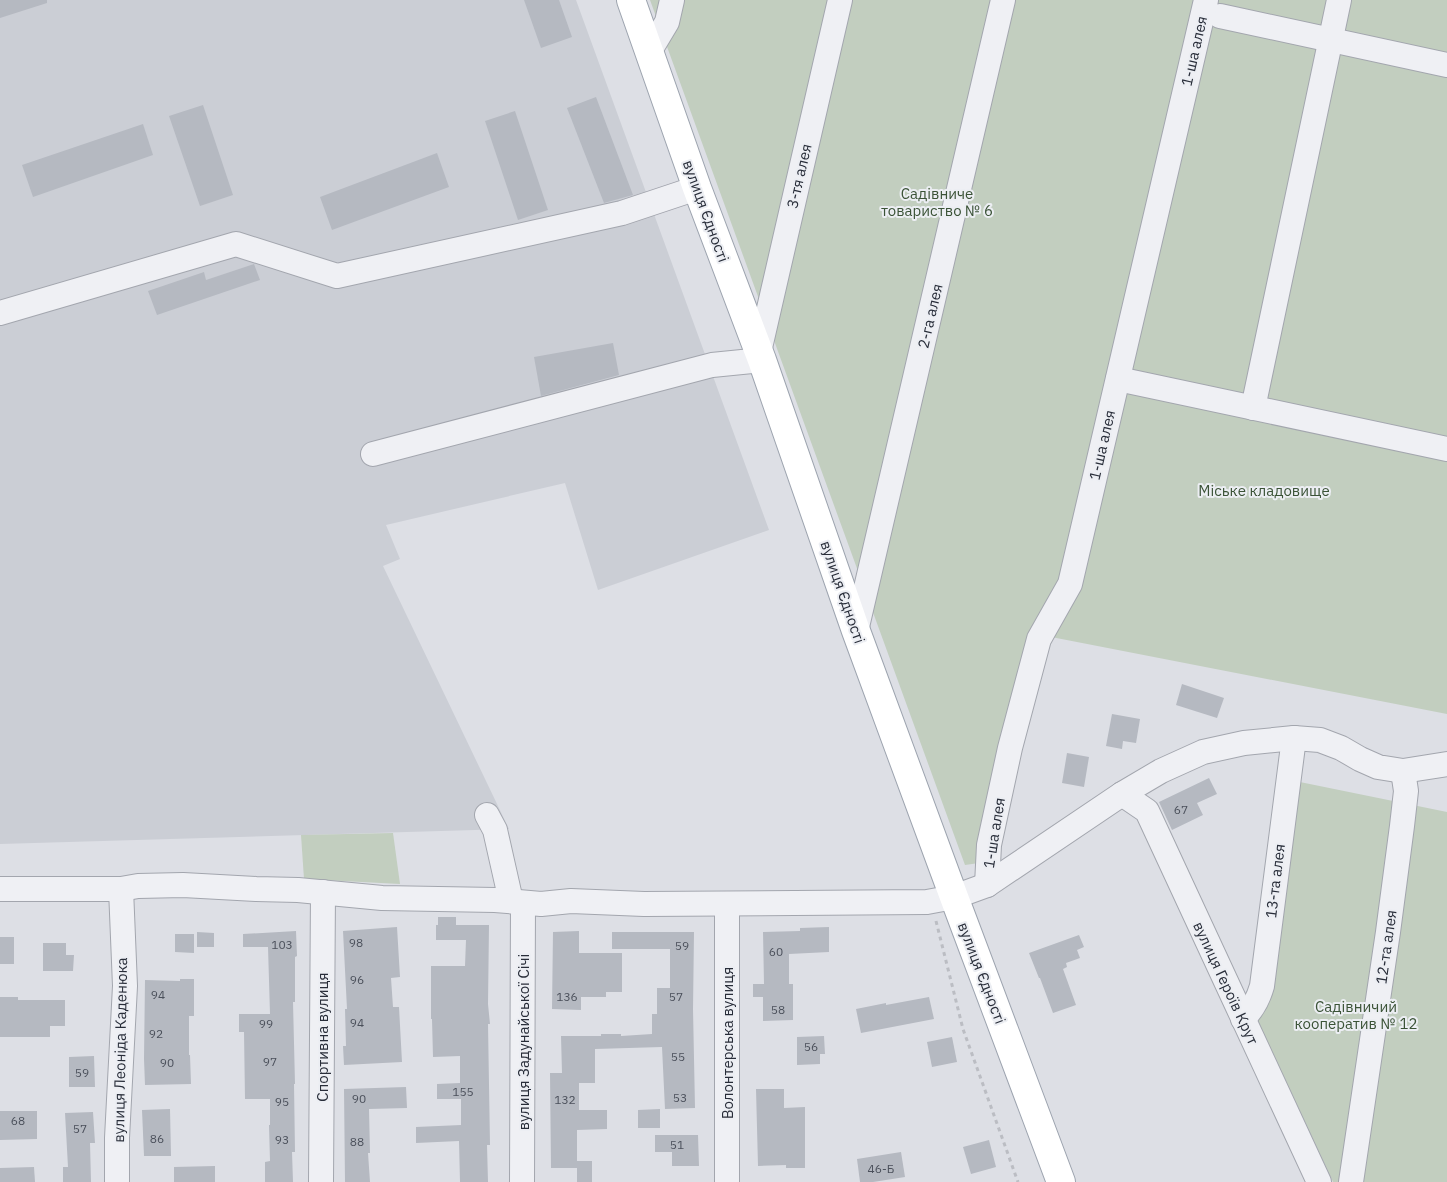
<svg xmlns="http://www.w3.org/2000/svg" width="1447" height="1182" viewBox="0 0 1447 1182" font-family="'IBM Plex Sans',sans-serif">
	<rect width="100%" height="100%" fill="#dddfe5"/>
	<path fill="#cbced5" d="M 0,0 L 576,0 L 769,530 L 598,590 L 565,483 L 386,525 L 400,559 L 383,566 L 509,829 L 0,844 Z"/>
	<g fill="#c2cebf">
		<path d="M 650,0 L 1447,0 L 1447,714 L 1041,635 L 993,861 L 965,865 Z"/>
		<path d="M 1295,781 L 1447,812 L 1447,1182 L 1333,1182 L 1255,1015 Z"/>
		<path d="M 393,833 L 400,884 L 304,879 L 301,835 Z"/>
	</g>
	<g fill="#b5b9c1">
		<path d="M 0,0 L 47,0 L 47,3 L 0,18 Z"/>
		<path d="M 524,0 L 559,0 L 572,37 L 541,48 Z"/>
		<path d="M 596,97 L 633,195 L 604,203 L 567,108 Z"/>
		<path d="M 203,105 L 233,195 L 200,206 L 169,116 Z"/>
		<path d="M 515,111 L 548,210 L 518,220 L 485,121 Z"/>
		<path d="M 143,124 L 153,155 L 33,197 L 22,165 Z"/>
		<path d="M 437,153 L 449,187 L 332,230 L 320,197 Z"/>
		<path d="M 254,264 L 260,280 L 157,315 L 148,291 L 204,272 L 206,280 Z"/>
		<path d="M 613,343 L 619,375 L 541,396 L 534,357 Z"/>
		<path d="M 1182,684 L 1224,698 L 1217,718 L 1176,705 Z"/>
		<path d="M 1112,714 L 1140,719 L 1136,743 L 1123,741 L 1122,749 L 1106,746 Z"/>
		<path d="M 1067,753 L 1089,757 L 1084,787 L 1062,783 Z"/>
		<path d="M 1209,778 L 1217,794 L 1197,803 L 1203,815 L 1172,830 L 1159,802 Z"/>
		<path d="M 438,917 L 456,917 L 456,925 L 489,925 L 488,1004 L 490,1024 L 488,1024 L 490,1145 L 487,1145 L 488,1182 L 460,1182 L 459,1141 L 416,1143 L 416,1127 L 461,1125 L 461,1099 L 437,1099 L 437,1084 L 460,1083 L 460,1056 L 433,1057 L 432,1019 L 431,1019 L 431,966 L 465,966 L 466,940 L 436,940 L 436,925 L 438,925 Z"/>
		<path d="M 397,927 L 400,977 L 391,978 L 393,1007 L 399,1007 L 402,1062 L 344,1065 L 343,1046 L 346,1046 L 345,1009 L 347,1009 L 343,931 Z"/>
		<path d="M 829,927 L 829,952 L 789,954 L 789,984 L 793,984 L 793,1020 L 763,1021 L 763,997 L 753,997 L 753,984 L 764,984 L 763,932 L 800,931 L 800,928 Z"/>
		<path d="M 296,931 L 297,956 L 295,957 L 295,1002 L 293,1002 L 295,1084 L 294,1084 L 295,1152 L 292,1152 L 293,1182 L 265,1182 L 265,1162 L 270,1161 L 269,1125 L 270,1125 L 270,1099 L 245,1099 L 244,1032 L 239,1032 L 239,1014 L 270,1014 L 268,947 L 243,947 L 243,934 Z"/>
		<path d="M 579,931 L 579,953 L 622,953 L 622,992 L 606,992 L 606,997 L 581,997 L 581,1010 L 552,1009 L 553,932 Z"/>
		<path d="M 197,932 L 214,933 L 214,947 L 197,947 Z"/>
		<path d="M 612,932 L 694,932 L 693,1009 L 695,1108 L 665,1109 L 662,1047 L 595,1049 L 595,1083 L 579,1083 L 579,1110 L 607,1110 L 607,1129 L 577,1130 L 577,1161 L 592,1161 L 592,1182 L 577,1182 L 577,1168 L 551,1168 L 550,1073 L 562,1073 L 561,1036 L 601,1036 L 601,1034 L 621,1034 L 621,1036 L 652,1034 L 652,1014 L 657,1014 L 657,988 L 670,988 L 670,949 L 612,949 Z"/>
		<path d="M 175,934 L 194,934 L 194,953 L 175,952 Z"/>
		<path d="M 1079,935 L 1084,947 L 1077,950 L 1080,958 L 1066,963 L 1067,967 L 1063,969 L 1076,1005 L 1053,1013 L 1040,978 L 1039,978 L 1029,953 Z"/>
		<rect x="0" y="937" width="14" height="27"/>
		<path d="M 43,943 L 66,943 L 66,955 L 74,955 L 73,971 L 43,971 Z"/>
		<path d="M 180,979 L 194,979 L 194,1016 L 189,1016 L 189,1055 L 190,1055 L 191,1084 L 145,1085 L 144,1059 L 145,980 L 180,981 Z"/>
		<path d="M 0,997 L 18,997 L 18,1000 L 65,1000 L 65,1026 L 50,1026 L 50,1037 L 0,1037 Z"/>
		<path d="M 929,997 L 934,1019 L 861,1033 L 856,1009 L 886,1003 L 886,1005 Z"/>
		<path d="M 824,1036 L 825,1054 L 820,1054 L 820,1064 L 797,1065 L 797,1037 Z"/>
		<path d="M 952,1037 L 957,1062 L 932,1067 L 927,1042 Z"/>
		<path d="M 94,1056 L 95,1087 L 69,1087 L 69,1057 Z"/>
		<path d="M 406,1087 L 407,1108 L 369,1109 L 370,1153 L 368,1153 L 370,1182 L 345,1182 L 344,1089 Z"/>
		<path d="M 756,1089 L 784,1089 L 784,1108 L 805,1107 L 805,1168 L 786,1168 L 786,1165 L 758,1166 Z"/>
		<path d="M 170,1109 L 171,1156 L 144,1156 L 142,1110 Z"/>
		<path d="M 660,1109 L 660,1128 L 638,1128 L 638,1110 Z"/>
		<path d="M 0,1111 L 37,1111 L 37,1139 L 0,1140 Z"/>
		<path d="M 93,1112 L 95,1143 L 90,1143 L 91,1182 L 63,1182 L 63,1167 L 68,1167 L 65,1113 Z"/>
		<path d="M 655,1135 L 698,1135 L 699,1166 L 672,1166 L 672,1152 L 655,1152 Z"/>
		<path d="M 989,1140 L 996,1167 L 971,1174 L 963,1147 Z"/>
		<path d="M 901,1152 L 905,1177 L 873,1182 L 860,1182 L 857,1159 Z"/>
		<path d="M 215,1166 L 215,1182 L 174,1182 L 174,1167 Z"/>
		<path d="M 34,1167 L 35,1182 L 0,1182 L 0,1168 Z"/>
	</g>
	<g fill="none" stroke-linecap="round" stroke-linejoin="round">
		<g stroke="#a3a6ae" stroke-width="26">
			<g id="minor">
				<path d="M 1220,16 L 1447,65"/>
				<path d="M 649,52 L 667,22 L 672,0"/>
				<path d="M 0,313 L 236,244 L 337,276 L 622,213 L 697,188"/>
				<path d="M 759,352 L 840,0"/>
				<path d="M 1118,379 L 1447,449"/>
				<path d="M 1253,408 L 1339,0"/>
				<path d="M 373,454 L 712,365 L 762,360"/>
				<path d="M 856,631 L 1003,0"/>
				<path d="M 1122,794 L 1147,811 L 1319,1182"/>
				<path d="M 487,815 L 495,830 L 511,901"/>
				<path d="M 987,885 L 989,845 L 1010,748 L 1039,639 L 1070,584 L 1206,0"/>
				<path d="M 0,889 L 121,889 L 138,886 L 183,885 L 256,889 L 298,890 L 382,898 L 495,900 L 541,904 L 571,901 L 644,904 L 927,902 L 954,897 L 987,885 L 1122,794 L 1161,771 L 1203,752 L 1244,743 L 1294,738 L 1320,740 L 1341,748 L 1360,759 L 1378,767 L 1403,771 L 1447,764"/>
				<path d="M 727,904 L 727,1182"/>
				<path d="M 1243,1019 C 1253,1009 1258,1000 1262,986 L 1294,738"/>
				<path d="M 117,1182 L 117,1138 L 125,986 L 121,889"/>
				<path d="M 321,1182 L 323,892"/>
				<path d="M 522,1182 L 523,903"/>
				<path d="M 1351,1182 L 1388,932 L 1402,826 L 1406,791 L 1403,771"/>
			</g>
		</g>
		<g stroke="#9da4af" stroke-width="30">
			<path id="major" d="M 631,0 L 697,188 L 762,360 L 856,631 L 954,897 L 1061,1182"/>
		</g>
		<path stroke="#bbbdc3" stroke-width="3" stroke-dasharray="4 4" stroke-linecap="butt" d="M 936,921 L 963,1029 L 1018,1182"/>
		<use href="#minor" stroke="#eff0f4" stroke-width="24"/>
		<use href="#major" stroke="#fff" stroke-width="28"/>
	</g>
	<g text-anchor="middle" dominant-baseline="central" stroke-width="4" stroke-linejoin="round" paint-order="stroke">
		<g font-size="12" fill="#4b505b">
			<text x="1181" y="809">67</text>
			<text x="356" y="942">98</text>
			<text x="282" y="944">103</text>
			<text x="682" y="945">59</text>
			<text x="776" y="951">60</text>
			<text x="357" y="979">96</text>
			<text x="158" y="994">94</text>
			<text x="567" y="996">136</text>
			<text x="676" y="996">57</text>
			<text x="778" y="1009">58</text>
			<text x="357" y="1022">94</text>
			<text x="266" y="1023">99</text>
			<text x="156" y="1033">92</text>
			<text x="811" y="1046">56</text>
			<text x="678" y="1056">55</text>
			<text x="270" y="1061">97</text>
			<text x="167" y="1062">90</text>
			<text x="82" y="1072">59</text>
			<text x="463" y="1091">155</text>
			<text x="680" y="1097">53</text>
			<text x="359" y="1098">90</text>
			<text x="565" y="1099">132</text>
			<text x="282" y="1101">95</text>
			<text x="18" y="1120">68</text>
			<text x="80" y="1128">57</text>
			<text x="157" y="1138">86</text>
			<text x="282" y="1139">93</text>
			<text x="357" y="1141">88</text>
			<text x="677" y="1144">51</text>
			<text x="881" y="1168">46-Б</text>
		</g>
		<g font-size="15" fill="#282d39" stroke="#eceef3">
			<text transform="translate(1194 51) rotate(-77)">1-ша алея</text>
			<text transform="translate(799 176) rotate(-77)">3-тя алея</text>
			<text transform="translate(706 211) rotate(70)">вулиця Єдності</text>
			<text transform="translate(930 316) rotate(-77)">2-га алея</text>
			<text transform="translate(1102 445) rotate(-77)">1-ша алея</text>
			<text transform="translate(843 592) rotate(71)">вулиця Єдності</text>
			<text transform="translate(994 833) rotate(-81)">1-ша алея</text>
			<text transform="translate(1275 881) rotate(-83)">13-та алея</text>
			<text transform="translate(1386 947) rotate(-82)">12-та алея</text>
			<text transform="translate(982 973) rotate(69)">вулиця Єдності</text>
			<text transform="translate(1226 983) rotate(65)">вулиця Героїв Крут</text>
			<text transform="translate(322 1037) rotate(-90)">Спортивна вулиця</text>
			<text transform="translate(523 1042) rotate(-90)">вулиця Задунайської Січі</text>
			<text transform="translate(727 1043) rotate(-90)">Волонтерська вулиця</text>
			<text transform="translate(120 1050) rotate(-89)">вулиця Леоніда Каденюка</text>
		</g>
		<g font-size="15" fill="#3b5337" stroke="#eceef3">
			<text x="937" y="193">Садівниче<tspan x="937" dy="17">товариство № 6</tspan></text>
			<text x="1264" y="490">Міське кладовище</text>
			<text x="1356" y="1006">Садівничий<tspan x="1356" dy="17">кооператив № 12</tspan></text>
		</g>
	</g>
</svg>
